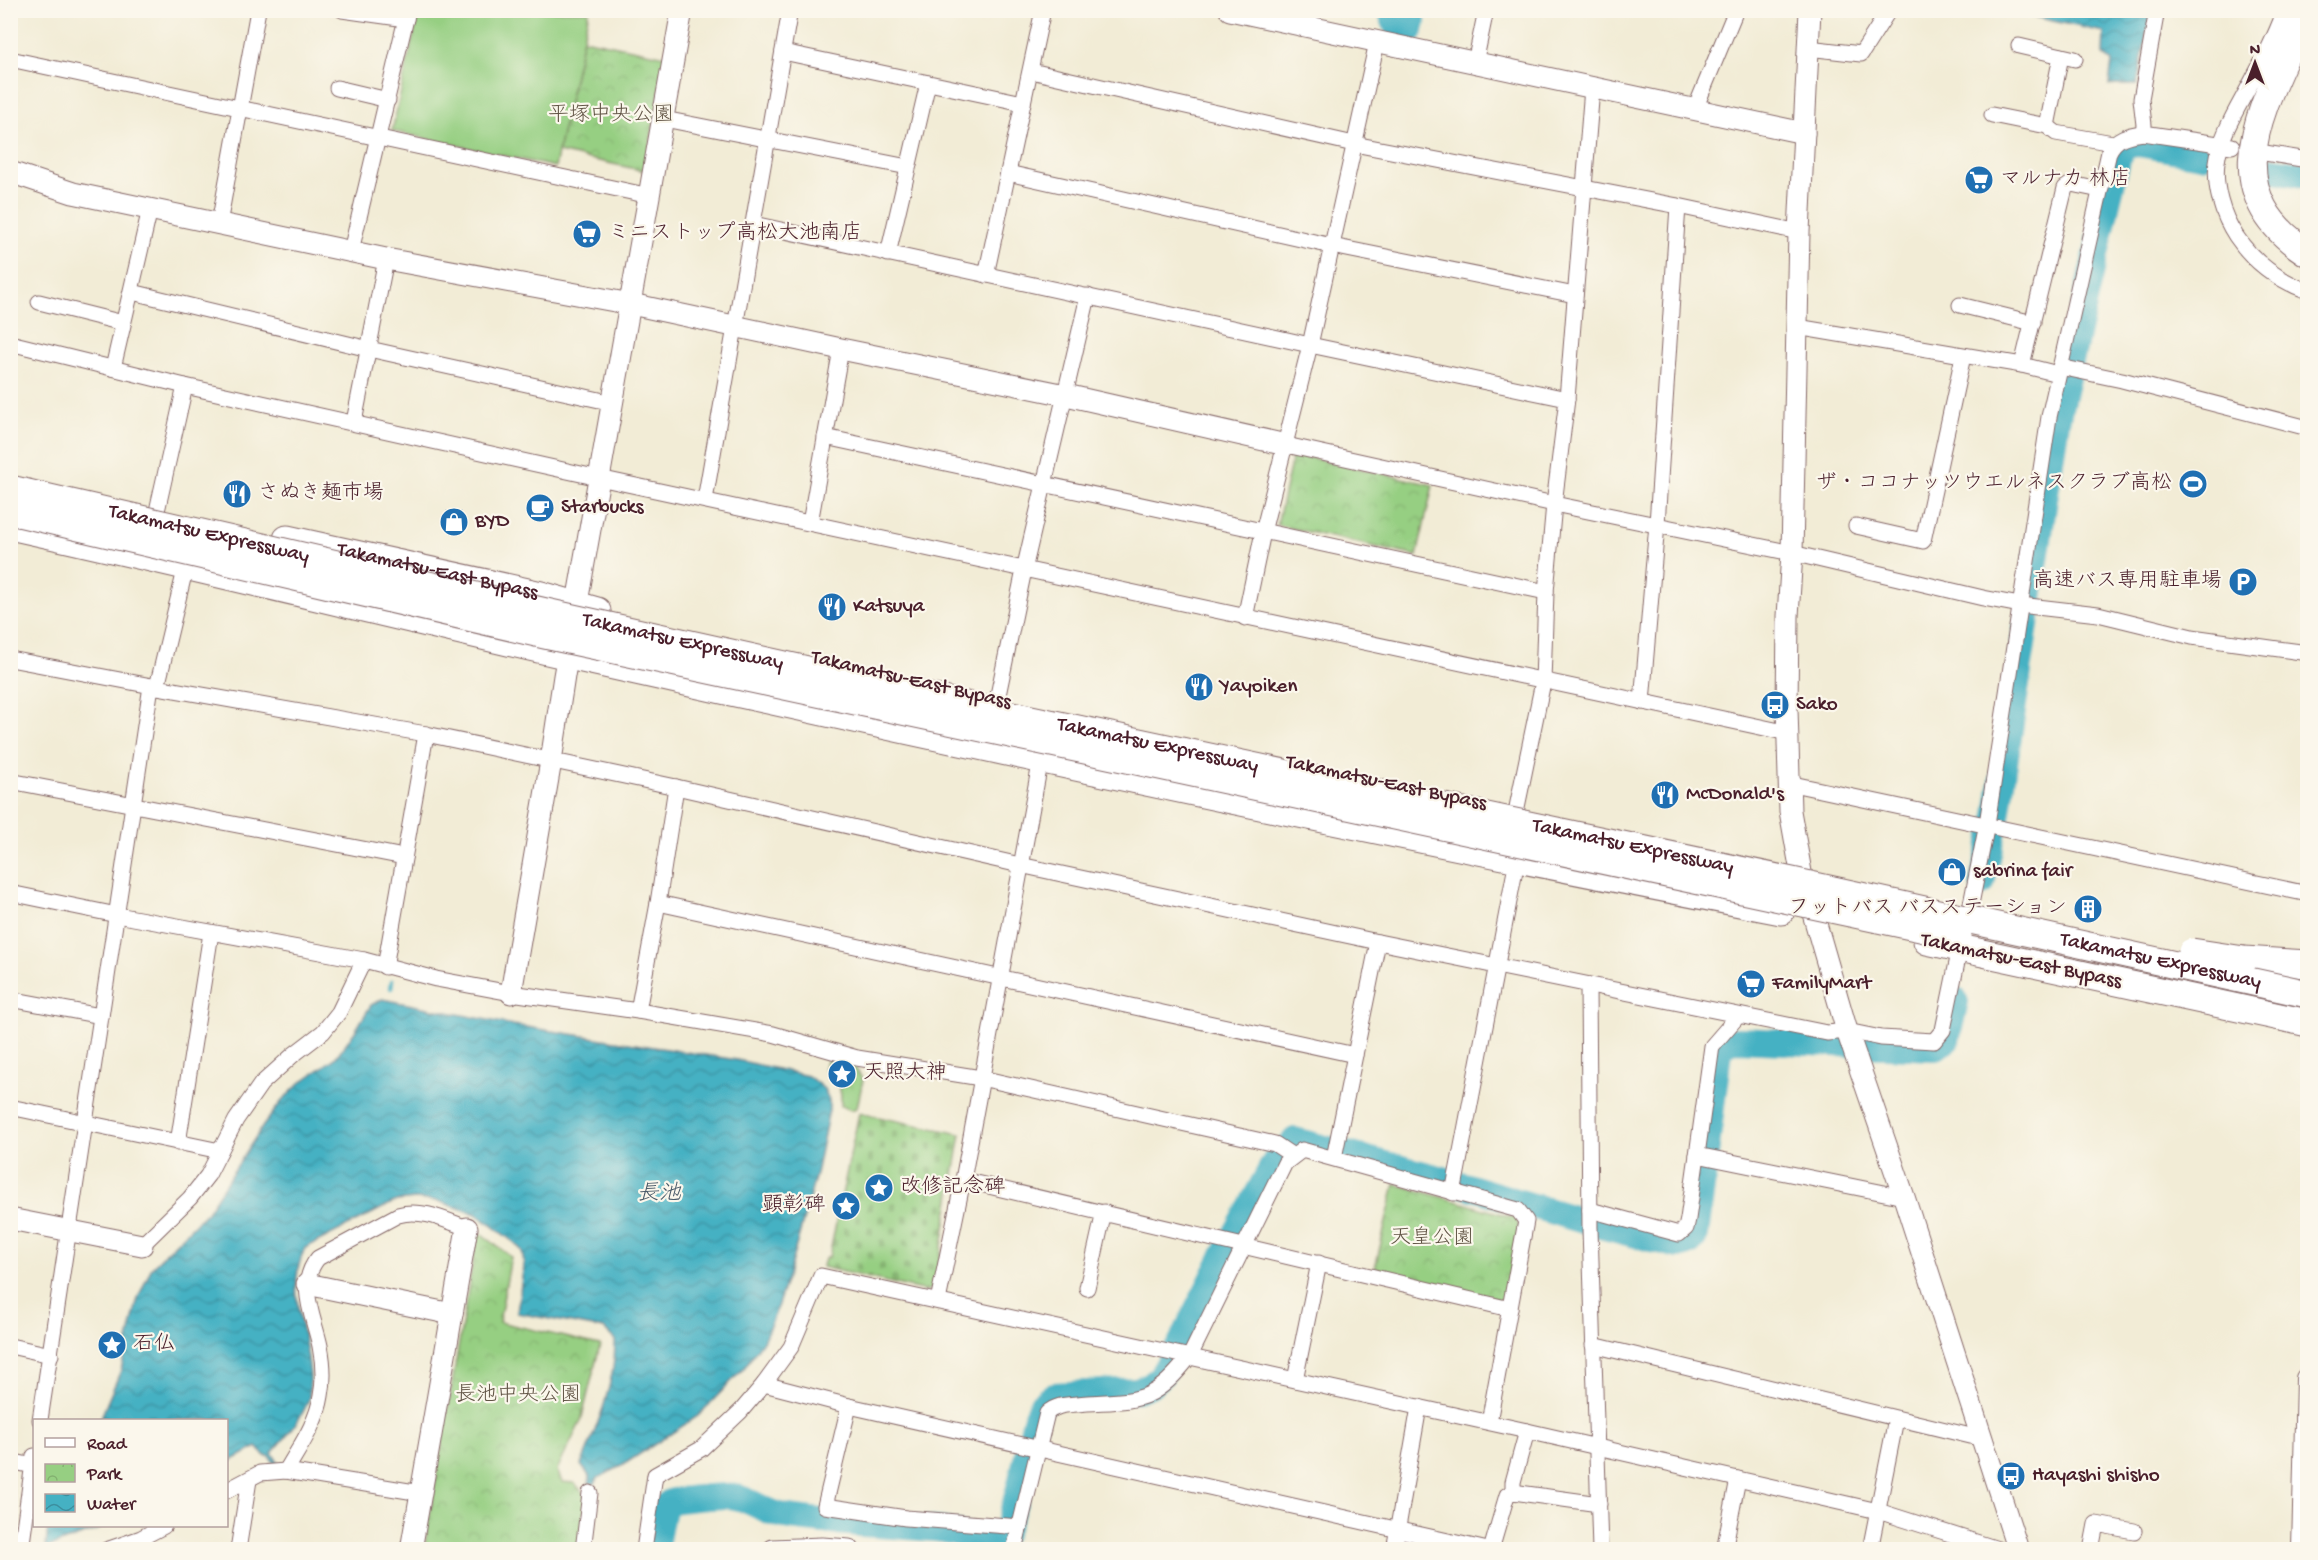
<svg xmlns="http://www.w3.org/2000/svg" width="2318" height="1560" viewBox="0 0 2318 1560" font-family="'Gochi Hand','Klee One',sans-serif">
	<defs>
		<pattern id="cemetery-stones" width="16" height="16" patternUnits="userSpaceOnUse" patternTransform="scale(1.5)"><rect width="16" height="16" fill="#96cf82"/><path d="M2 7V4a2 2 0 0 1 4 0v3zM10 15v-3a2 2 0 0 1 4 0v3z" fill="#83b170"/></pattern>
		<pattern id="park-crowns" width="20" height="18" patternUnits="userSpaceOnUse" patternTransform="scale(1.5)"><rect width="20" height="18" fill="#96cf82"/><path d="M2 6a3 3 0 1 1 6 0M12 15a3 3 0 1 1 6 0" fill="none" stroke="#83b170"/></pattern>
		<pattern id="water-waves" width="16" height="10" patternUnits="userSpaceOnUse" patternTransform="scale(1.5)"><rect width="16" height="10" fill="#45b1c3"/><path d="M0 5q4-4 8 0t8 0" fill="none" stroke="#3c8f9f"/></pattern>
	</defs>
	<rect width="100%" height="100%" fill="#fbf7ec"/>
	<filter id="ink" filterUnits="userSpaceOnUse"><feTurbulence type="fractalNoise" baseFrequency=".0167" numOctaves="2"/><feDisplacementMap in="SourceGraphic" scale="12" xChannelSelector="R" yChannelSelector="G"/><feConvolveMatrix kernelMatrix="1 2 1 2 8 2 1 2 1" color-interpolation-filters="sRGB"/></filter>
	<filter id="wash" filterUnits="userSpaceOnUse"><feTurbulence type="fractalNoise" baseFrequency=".008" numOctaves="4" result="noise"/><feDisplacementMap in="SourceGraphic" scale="24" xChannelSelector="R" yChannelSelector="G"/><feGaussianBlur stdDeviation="1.35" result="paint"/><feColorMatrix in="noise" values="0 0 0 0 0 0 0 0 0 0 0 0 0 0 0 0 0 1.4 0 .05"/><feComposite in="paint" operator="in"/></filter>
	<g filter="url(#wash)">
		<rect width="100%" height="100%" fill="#f2ecd6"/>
		<path fill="#96cf82" stroke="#707756" stroke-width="1.5" d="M 419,11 L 589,11 L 555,167 L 392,131 Z"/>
		<path fill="url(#cemetery-stones)" stroke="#707756" stroke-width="1.5" d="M 859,1113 L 961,1134 L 935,1287 L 926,1291 L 822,1267 L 826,1257 L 829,1257 Z"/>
		<g fill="url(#park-crowns)" stroke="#707756" stroke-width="1.5">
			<path d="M 583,39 L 666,56 L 645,171 L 558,152 Z"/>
			<path d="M 1293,454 L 1433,485 L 1417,556 L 1277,525 Z"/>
			<path d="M 830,1060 L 854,1066 L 863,1080 L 857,1108 L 851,1110 L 841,1106 C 842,1089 839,1079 824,1069 L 826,1062 Z"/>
			<path d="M 1395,1184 L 1516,1218 L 1519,1228 L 1506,1297 L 1501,1301 L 1375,1268 Z"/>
			<path d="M 478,1231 L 511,1257 L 499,1322 L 600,1345 L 581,1421 L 557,1470 L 562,1482 L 574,1483 L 587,1496 L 579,1549 L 424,1550 Z"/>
		</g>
		<g fill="url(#water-waves)" stroke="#486877" stroke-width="1.5">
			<path d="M 1994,11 L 2151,11 L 2137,85 L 2109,85 L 2112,62 L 2103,55 L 2104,32 L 2016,13 Z"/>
			<path d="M 382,999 L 513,1025 L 737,1060 L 808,1076 L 824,1089 L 829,1100 L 829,1110 L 816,1174 L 788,1275 L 773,1319 L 763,1341 L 744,1368 L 698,1416 L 623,1465 L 598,1478 L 595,1484 L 589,1483 L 590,1477 L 581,1465 C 597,1427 616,1381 615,1340 L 604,1329 L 517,1313 L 524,1263 L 522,1251 L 515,1243 L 476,1214 L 438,1201 L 415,1199 L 396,1201 L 305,1248 C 283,1295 310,1334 310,1381 C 309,1387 310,1394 309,1399 C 301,1420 286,1437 272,1453 L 278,1462 L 275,1465 L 269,1456 L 265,1456 L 257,1447 L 227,1463 L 226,1420 L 100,1420 L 121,1370 L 138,1298 L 152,1267 L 207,1212 L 263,1126 L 282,1101 L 300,1083 L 335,1058 L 354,1033 L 371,1005 Z"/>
			<path d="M 48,1526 L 107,1526 L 49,1547 L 46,1546 Z"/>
		</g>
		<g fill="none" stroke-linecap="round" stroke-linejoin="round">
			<path stroke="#45b1c3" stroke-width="4.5" d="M 391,988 L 392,981"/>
			<g stroke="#45b1c3" stroke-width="26">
				<path d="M 1390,10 L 1397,28 L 1410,32 L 1413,21"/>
				<path d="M 2270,169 L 2308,176"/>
				<path d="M 1982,883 L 1996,822 L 2057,421 L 2119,155 L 2127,145 L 2139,144 L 2201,155"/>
				<path d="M 655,1550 L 663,1508 C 665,1506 667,1504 670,1502 C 678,1499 719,1496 729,1496 C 748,1497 764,1512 784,1516 C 836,1525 890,1524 943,1530 C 955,1532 991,1545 1000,1538 C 1012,1528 1031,1437 1036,1416 L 1042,1404 L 1054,1395 L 1137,1390 L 1150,1385 L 1161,1376 L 1181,1342 L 1225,1253 L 1275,1161 L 1295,1140 L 1440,1178 L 1600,1226 L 1678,1246 L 1690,1243 L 1696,1235 L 1719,1051 C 1725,1043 1729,1040 1738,1040 L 1935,1048 L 1947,1040 L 1956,1001"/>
			</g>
		</g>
	</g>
	<g filter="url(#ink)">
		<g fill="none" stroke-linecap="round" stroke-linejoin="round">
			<g stroke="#856767" stroke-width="17">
				<g id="street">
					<path d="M 342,10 L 406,19"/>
					<path d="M 2285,10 C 2274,40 2260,66 2245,94 C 2234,114 2220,138 2217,162 C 2214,187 2222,215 2236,236 C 2254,263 2277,280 2308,291"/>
					<path d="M 2019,46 L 2075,59"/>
					<path d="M 1808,48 L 1861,54 L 1889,10"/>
					<path d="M 783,52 L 1023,103"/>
					<path d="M 10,59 L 650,196"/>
					<path d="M 1475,63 L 1486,10"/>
					<path d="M 1031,71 L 1354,144 L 1678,206 L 1799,232"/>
					<path d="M 337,88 L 388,100"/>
					<path d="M 1695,109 L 1736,10"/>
					<path d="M 1992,115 L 2047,126 L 2056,133 L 2113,143"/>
					<path d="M 664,119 L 908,167"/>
					<path d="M 2047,126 L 2061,56"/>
					<path d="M 2143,133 L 2144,125 L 2141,99 L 2157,10"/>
					<path d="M 2265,153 L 2308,160"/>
					<path d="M 1008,173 L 1332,246 L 1575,295"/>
					<path d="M 219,224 L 258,10"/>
					<path d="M 753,224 L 1310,345 L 1567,399"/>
					<path d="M 351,251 L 408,10"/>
					<path d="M 888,254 L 928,83"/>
					<path d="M 986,275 L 1043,10"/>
					<path d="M 132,292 L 369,349 L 613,403"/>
					<path d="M 39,302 L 123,323"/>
					<path d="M 1960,305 L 2033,323"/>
					<path d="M 1797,327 L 2022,365 L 2058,374"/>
					<path d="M 10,343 L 185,386 L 599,478 L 1788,733"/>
					<path d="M 2022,365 L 2065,188 L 2071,184 L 2100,190"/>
					<path d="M 2060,367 L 2122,380 L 2308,428"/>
					<path d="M 113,368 L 150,209"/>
					<path d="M 354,422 L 386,259"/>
					<path d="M 825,437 L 1546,592"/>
					<path d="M 1286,445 L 1554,504 L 1792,553 L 1983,598 L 2020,605 L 2098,614 L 2192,637 L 2308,653"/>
					<path d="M 705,500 L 790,10"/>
					<path d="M 157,511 L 185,386"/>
					<path d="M 810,523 L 841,349"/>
					<path d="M 1856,526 L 1923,541 L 1963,356"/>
					<path d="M 1245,618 L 1263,532 L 1310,345 L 1377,42"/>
					<path d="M 10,659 L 157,687 L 426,734 L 676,787 L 1020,865 L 1378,942 L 1827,1033 L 1847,1031 L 1881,1038 L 1934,1041 L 1943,1030 L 1960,948"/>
					<path d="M 157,687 L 186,566"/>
					<path d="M 997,700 L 1024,570 L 1088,296"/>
					<path d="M 1642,702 L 1657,524 L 1678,206"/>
					<path d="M 10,781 L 404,857"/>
					<path d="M 1788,783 L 2308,894"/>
					<path d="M 1516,812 L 1543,682 L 1546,592 L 1554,504 L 1567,399 L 1592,88"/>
					<path d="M 10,893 L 117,915 L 364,960 L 436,979 L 511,993 L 638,1011 L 773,1034 L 857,1058 L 981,1078 L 1275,1144 L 1293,1156"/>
					<path d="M 658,903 L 1355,1055"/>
					<path d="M 1970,909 L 1987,824 L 2049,417 L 2109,152 C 2116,137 2128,135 2143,133 L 2232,146"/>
					<path d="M 385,967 L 426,734"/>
					<path d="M 1588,985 L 1590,1229 L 1600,1550"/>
					<path d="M 10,999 L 101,1016"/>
					<path d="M 638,1011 L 658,903 L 676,787"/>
					<path d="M 10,1107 L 220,1151"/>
					<path d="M 178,1143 L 211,933"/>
					<path d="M 1697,1155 L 1712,1046 L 1738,1016"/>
					<path d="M 1334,1158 L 1378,942"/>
					<path d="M 963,1180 L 1510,1309"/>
					<path d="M 1453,1193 L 1517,860"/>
					<path d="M 1590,1210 L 1679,1234 L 1686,1228 L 1688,1219 L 1697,1155 L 1904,1197"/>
					<path d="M 142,1245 L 190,1198 L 208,1175 L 236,1120 L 261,1084 L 293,1055 L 323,1032 L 339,1012 L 364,960"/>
					<path d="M 1087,1288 L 1104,1212"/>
					<path d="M 938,1301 L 963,1180 L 1042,753"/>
					<path d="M 1593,1345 L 1983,1439"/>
					<path d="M 10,1346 L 51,1355"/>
					<path d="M 1295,1380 L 1319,1263"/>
					<path d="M 764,1384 L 849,1406 L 1488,1550"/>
					<path d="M 849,1406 L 825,1506 L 906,1518 L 1020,1527"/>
					<path d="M 40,1420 L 151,686"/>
					<path d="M 10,1461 L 33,1466"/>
					<path d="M 286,1471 C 299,1448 317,1423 321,1396 C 324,1381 323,1361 320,1346 C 314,1317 296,1284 318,1258 L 398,1215 C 421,1208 445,1220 467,1228"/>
					<path d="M 226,1491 L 260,1473 L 286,1471 L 421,1493"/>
					<path d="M 1513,1492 L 1513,1482 L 1527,1431"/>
					<path d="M 21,1550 L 34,1456"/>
					<path d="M 106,1550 L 141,1538 L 164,1526"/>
					<path d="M 238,1550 L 249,1480"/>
					<path d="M 583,1550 L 590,1493"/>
					<path d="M 644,1550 L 655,1475 L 701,1449 L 741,1411 L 764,1384 L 791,1347 L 821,1276 L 1527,1431 L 1878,1511 L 2001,1550"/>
					<path d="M 1014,1550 L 1047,1413 C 1056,1405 1065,1405 1077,1404 C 1136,1399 1151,1407 1190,1356 L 1285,1163 L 1302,1150 L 1518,1210 L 1526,1221 L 1489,1422"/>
					<path d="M 1394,1550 L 1419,1407"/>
					<path d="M 1491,1550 L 1507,1495 L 1513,1492 L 1599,1504"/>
					<path d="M 1724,1550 L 1738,1479"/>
					<path d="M 1870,1550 L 1896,1419"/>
					<path d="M 2091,1550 L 2096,1524 L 2134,1531"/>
				</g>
			</g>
			<g stroke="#856767" stroke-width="23">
				<g id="secondary">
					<path d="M 1230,10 L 1804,133"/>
					<path d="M 1810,10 L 1799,232 L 1792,553 L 1788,616 L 1787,708 L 1790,811 L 1801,872 L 1847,1031 L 1904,1197 L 2018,1550"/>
					<path d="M 10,172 L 73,193 L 386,259 L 631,304 L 841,349 L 1066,395 L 1286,445"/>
					<path d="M 511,993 L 551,761 L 564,676 L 682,10"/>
					<path d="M 10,1219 L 142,1245"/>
					<path d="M 307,1284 L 452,1314"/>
					<path d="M 411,1550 L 467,1228"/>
					<path d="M 773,1550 L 822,1548 L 849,1550"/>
				</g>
			</g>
			<g stroke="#856767" stroke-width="26">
				<path id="primary" d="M 2304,1550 L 2308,1379"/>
			</g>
			<g stroke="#856767" stroke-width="29">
				<g id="highway">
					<path d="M 2306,10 C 2271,96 2204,186 2308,253"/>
					<path d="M 10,526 C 197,567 383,614 569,656 C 972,746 1376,833 1781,911"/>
					<path id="s1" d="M 287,539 L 541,595 L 597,611"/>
					<path d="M 1927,941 L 2308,1023"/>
					<path d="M 2244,960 L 2308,964"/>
				</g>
			</g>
			<use href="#street" stroke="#fff" stroke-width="15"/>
			<use href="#secondary" stroke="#fff" stroke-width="21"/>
			<use href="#primary" stroke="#fff" stroke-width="24"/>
			<use href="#highway" stroke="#fff" stroke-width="27"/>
			<g stroke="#856767" stroke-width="29" stroke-linecap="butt">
				<g id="highway-bridge">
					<path id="s2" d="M 10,489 L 550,613 L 979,708 L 1792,881 L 2308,994"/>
					<path d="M 10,511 L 545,635 L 1958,936"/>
					<path d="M 2192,952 L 2244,960"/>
				</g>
			</g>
			<use href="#highway-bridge" stroke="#fff" stroke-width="27"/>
		</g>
	</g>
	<defs>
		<g id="supermarket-disc" transform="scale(1.5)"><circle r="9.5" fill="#1f6fb2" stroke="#fbf7ec"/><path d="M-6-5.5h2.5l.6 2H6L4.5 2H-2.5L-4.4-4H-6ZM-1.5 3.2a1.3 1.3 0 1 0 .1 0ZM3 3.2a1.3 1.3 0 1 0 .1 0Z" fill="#fff"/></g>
		<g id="stadium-disc" transform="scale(1.5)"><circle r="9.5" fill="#1f6fb2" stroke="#fbf7ec"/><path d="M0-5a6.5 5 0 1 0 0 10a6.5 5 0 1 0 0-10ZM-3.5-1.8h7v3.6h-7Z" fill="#fff"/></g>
		<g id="restaurant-disc" transform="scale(1.5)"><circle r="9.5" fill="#1f6fb2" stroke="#fbf7ec"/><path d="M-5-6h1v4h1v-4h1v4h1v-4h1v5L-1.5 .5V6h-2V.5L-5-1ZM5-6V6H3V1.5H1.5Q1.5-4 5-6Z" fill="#fff"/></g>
		<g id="cafe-disc" transform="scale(1.5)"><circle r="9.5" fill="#1f6fb2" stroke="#fbf7ec"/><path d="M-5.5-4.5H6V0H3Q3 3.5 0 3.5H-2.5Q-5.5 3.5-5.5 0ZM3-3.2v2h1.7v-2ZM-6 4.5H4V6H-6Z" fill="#fff"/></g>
		<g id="shop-disc" transform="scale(1.5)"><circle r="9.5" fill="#1f6fb2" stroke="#fbf7ec"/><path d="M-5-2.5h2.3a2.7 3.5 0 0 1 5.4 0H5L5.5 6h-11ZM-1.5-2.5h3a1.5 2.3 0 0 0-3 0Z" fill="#fff"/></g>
		<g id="parking-disc" transform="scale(1.5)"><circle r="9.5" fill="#1f6fb2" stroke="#fbf7ec"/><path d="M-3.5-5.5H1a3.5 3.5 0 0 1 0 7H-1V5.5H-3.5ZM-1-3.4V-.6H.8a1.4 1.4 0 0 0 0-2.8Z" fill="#fff"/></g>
		<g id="bus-disc" transform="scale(1.5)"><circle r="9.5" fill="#1f6fb2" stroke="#fbf7ec"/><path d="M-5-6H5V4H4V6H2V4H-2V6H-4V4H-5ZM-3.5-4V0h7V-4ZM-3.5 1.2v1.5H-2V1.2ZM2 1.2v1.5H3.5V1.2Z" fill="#fff"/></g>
		<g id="building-disc" transform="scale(1.5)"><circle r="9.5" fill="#1f6fb2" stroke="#fbf7ec"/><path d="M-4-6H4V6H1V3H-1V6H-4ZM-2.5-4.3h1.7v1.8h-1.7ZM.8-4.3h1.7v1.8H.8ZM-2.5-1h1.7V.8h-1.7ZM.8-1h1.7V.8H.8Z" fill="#fff"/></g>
		<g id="sight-disc" transform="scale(1.5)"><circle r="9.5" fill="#1f6fb2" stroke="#fbf7ec"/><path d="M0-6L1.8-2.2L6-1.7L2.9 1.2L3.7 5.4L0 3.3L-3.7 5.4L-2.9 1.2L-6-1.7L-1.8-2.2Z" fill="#fff"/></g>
	</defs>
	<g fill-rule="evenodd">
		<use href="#supermarket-disc" x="1979" y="180"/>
		<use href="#supermarket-disc" x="587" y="234"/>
		<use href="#stadium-disc" x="2193" y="484"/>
		<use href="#restaurant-disc" x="237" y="494"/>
		<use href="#cafe-disc" x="540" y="508"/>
		<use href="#shop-disc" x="454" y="522"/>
		<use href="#parking-disc" x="2243" y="582"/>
		<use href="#restaurant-disc" x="832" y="607"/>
		<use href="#restaurant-disc" x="1199" y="687"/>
		<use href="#bus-disc" x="1775" y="705"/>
		<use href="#restaurant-disc" x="1665" y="795"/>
		<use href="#shop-disc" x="1952" y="872"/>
		<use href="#building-disc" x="2088" y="909"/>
		<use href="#supermarket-disc" x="1751" y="984"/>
		<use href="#sight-disc" x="842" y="1074"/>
		<use href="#sight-disc" x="879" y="1188"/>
		<use href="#sight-disc" x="846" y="1206"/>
		<use href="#sight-disc" x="112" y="1345"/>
		<use href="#bus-disc" x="2011" y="1476"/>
	</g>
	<g text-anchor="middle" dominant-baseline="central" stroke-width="4.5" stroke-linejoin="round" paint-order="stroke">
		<g font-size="21" fill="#615445" stroke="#fbf7ec">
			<text x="611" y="116">平塚中央公園</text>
			<text x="1432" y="1239">天皇公園</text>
			<text x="518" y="1396">長池中央公園</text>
		</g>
		<g font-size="21" fill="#4a1f2b" stroke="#fbf7ec" text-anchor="start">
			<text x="2000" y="180">マルナカ 林店</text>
			<text x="608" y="234">ミニストップ高松大池南店</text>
			<text x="2172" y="484" text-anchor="end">ザ・ココナッツウエルネスクラブ高松</text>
			<text x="258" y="494">さぬき麺市場</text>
			<text x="561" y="508">Starbucks</text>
			<text x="475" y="522">BYD</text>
			<text x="2222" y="582" text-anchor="end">高速バス専用駐車場</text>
			<text x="853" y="607">Katsuya</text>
			<text x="1220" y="687">Yayoiken</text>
			<text x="1796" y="705">Sako</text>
			<text x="1686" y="795">McDonald's</text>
			<text x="1973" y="872">sabrina fair</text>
			<text x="2067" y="909" text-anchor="end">フットバス バスステーション</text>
			<text x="1772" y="984">FamilyMart</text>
			<text x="863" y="1074">天照大神</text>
			<text x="900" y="1188">改修記念碑</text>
			<text x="825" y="1206" text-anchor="end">顕彰碑</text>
			<text x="133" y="1345">石仏</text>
			<text x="2032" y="1476">Hayashi shisho</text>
		</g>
		<g font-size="21" fill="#4a1f2b" stroke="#fbf7ec">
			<text stroke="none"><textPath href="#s2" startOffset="204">Takamatsu Expressway</textPath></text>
			<text stroke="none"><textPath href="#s1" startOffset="154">Takamatsu-East Bypass</textPath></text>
			<text stroke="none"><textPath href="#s2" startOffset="690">Takamatsu Expressway</textPath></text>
			<text transform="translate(911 681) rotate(13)">Takamatsu-East Bypass</text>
			<text stroke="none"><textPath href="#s2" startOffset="1176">Takamatsu Expressway</textPath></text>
			<text transform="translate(1386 784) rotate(12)">Takamatsu-East Bypass</text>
			<text stroke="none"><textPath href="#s2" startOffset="1662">Takamatsu Expressway</textPath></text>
			<text transform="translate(2021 962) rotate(12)">Takamatsu-East Bypass</text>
			<text stroke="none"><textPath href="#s2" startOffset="2202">Takamatsu Expressway</textPath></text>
		</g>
		<g font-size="22" font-style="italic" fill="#485968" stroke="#fbf7ec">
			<text x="659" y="1195">長池</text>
		</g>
	</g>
	<rect width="2318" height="1560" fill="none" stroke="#fbf7ec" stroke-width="36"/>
	<rect x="33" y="1419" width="195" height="108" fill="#fbf7ec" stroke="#b4a19f" stroke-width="1.5"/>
	<rect x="45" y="1438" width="30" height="9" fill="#ffffff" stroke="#b4a19f" stroke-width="1.5"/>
	<text x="87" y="1449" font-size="18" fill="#4a1f2b">Road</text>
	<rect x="45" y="1464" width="30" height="18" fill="url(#park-crowns)" stroke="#b4a19f" stroke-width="1.5"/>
	<text x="87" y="1479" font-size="18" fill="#4a1f2b">Park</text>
	<rect x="45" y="1494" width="30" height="18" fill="url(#water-waves)" stroke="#b4a19f" stroke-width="1.5"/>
	<text x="87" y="1509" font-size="18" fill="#4a1f2b">Water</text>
	<g transform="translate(2255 63)" stroke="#fbf7ec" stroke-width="4.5" paint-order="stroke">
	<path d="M0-4.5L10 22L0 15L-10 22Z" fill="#4a1f2b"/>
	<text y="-9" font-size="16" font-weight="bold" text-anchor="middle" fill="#4a1f2b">N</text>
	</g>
</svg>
